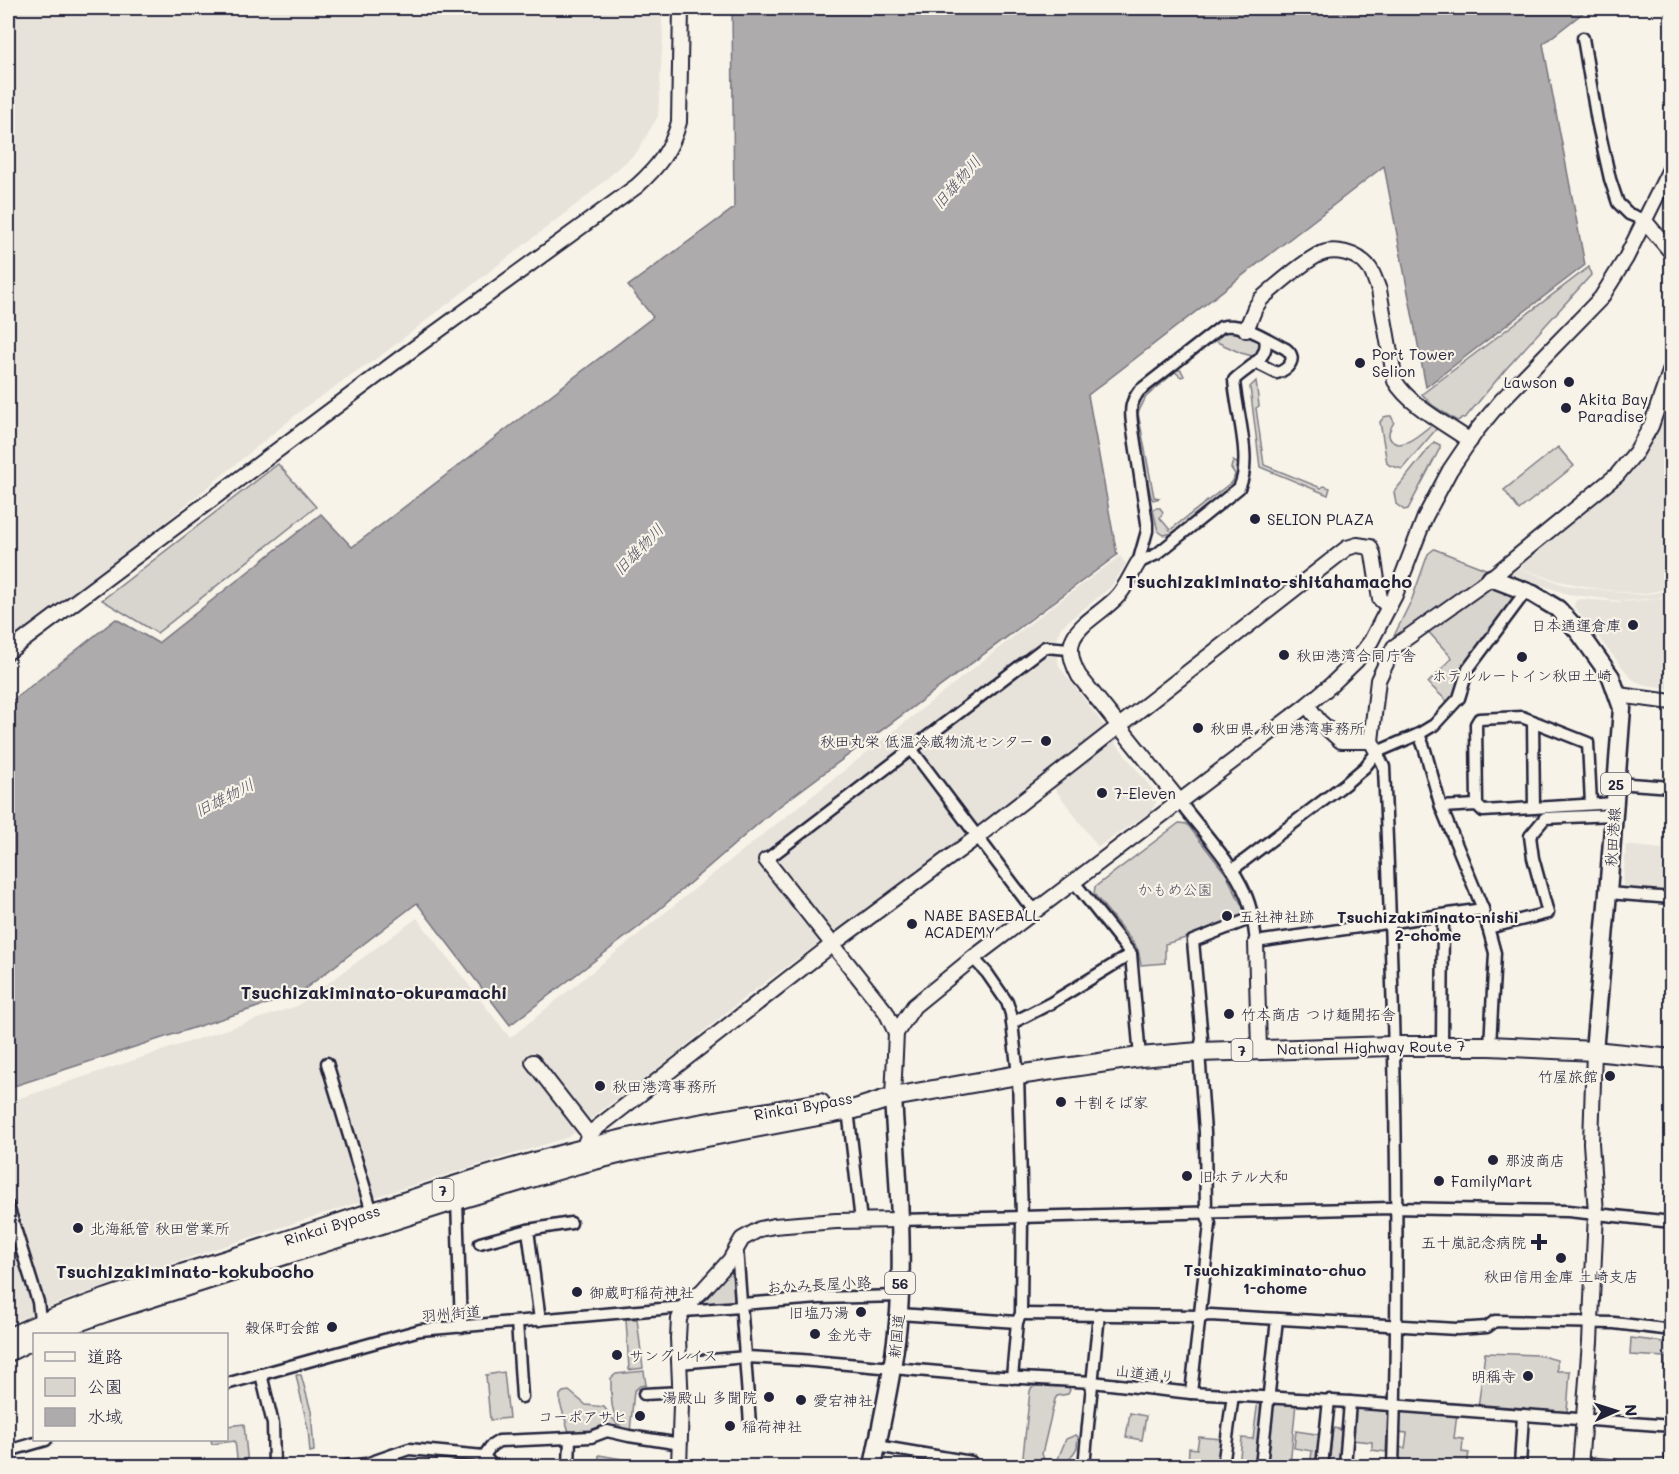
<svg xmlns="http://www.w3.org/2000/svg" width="1679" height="1474" viewBox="0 0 1679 1474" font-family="Mali,'Klee One',sans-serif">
	<rect width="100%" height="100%" fill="#f7f3e8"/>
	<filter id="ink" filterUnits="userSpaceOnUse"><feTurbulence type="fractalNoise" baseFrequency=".0167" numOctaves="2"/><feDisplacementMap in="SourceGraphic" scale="12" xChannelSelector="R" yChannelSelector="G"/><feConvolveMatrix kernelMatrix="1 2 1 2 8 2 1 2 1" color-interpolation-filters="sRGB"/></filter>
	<g filter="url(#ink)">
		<g fill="#e7e3db">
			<path d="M 8,8 L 661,8 L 663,36 L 658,116 L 637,152 L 586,197 L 383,354 L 307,406 L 104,572 L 8,644 Z"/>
			<path d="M 1669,406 L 1671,407 L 1671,588 L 1641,594 L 1600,589 L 1559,581 L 1521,569 L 1526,555 L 1622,477 L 1653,436 Z"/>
			<path d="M 1120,556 L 1126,564 L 1111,587 L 1061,627 L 1055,643 L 1059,666 L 1106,728 L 966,835 L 748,995 L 661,1066 L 602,1110 L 569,1137 L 378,1196 L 215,1249 L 76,1296 L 8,1324 L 8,1102 L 297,1006 L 417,918 L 510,1038 L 703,882 L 1037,618 Z"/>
			<path d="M 1512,566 L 1565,585 L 1641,595 L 1671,590 L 1671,597 L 1622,601 L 1567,594 L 1508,573 Z"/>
			<path d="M 1671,598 L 1671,689 L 1640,684 L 1631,678 L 1574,607 L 1575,601 L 1581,599 L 1621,602 Z"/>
			<path d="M 1112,738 L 1156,794 L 1156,803 L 1150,812 L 1098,847 L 1052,785 Z"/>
			<path d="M 1667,811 L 1671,812 L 1671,895 L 1627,890 L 1623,884 L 1626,845 L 1662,849 Z"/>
		</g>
		<g fill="#d8d5cf" stroke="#7d7c85" stroke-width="1.5">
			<path d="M 1589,267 L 1591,275 L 1505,370 L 1466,417 L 1457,421 L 1432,405 L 1422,394 Z"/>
			<path d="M 1223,331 L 1230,331 L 1258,341 L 1261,347 L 1256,357 L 1241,353 L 1217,342 L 1217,336 Z"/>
			<path d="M 1173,370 L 1181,370 L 1184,376 L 1181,377 L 1175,372 L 1146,397 L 1138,413 L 1154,497 L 1160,498 L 1153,500 L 1151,497 L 1135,423 L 1137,402 Z"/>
			<path d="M 1256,381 L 1259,406 L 1256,408 L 1264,465 L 1321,488 L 1324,486 L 1330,488 L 1328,495 L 1260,467 L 1250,387 Z"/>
			<path d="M 1388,416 L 1391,416 L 1394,422 C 1391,428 1386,434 1391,440 C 1402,453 1424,430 1434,423 L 1439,426 L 1402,469 L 1389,465 L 1387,463 L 1380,422 L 1384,417 Z"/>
			<path d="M 1434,442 L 1440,445 L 1440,448 L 1408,509 L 1404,510 L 1396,504 L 1394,492 Z"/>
			<path d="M 1558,447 L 1574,466 L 1519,510 L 1504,490 Z"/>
			<path d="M 1233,461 L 1240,465 L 1238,480 L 1233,486 L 1173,533 L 1164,535 L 1158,531 L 1153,510 L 1155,508 L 1160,508 L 1163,512 L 1160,518 L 1170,530 L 1233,481 L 1235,474 L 1231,468 Z"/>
			<path d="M 278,464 L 316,507 L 157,633 L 102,600 Z"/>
			<path d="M 1434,549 L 1488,570 L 1392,640 L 1412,599 L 1428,554 Z"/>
			<path d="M 1485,586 L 1508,591 L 1512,599 L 1509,608 L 1462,669 L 1457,691 L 1449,703 L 1428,683 L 1452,658 L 1426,629 Z"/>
			<path d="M 1179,823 L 1187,824 L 1226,874 L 1247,916 L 1210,931 L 1165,944 L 1165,963 L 1141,965 L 1138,950 L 1135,945 L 1094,894 L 1095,887 Z"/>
			<path d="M 728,1273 L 732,1273 L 736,1277 L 738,1303 L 702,1307 L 700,1303 Z"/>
			<path d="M 626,1319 L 637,1319 L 643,1368 L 629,1370 Z"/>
			<path d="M 1631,1338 L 1671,1343 L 1671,1368 L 1665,1368 L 1665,1357 L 1630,1355 Z"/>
			<path d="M 1485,1353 L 1538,1355 L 1557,1360 L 1557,1371 L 1570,1371 L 1567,1412 L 1478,1408 Z"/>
			<path d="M 644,1371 L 646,1385 L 640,1386 L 634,1391 L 630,1432 L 623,1430 C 610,1412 611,1399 611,1378 L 616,1374 Z"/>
			<path d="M 504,1372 L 509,1418 L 490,1420 L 486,1375 Z"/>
			<path d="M 296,1375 L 301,1375 L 311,1411 L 314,1451 L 310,1452 L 308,1429 Z"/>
			<path d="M 1038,1386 L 1068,1387 L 1070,1390 L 1068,1394 L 1057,1396 L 1055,1399 L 1042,1454 L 1045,1462 L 1057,1461 L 1066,1439 L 1076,1435 L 1078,1437 L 1077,1448 L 1065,1466 L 1029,1462 L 1023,1456 L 1030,1391 L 1032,1387 Z"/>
			<path d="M 569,1391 L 586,1405 L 604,1407 L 618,1425 L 588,1435 L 569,1432 L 560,1403 L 560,1395 L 563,1392 Z"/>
			<path d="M 1258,1400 L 1267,1401 L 1259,1466 L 1239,1466 L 1242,1438 L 1253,1439 Z"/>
			<path d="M 1271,1400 L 1296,1402 L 1290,1466 L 1265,1466 Z"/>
			<path d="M 1354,1407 L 1388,1410 L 1386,1452 L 1372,1450 L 1372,1442 L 1351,1440 Z"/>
			<path d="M 1405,1411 L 1457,1414 L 1454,1438 L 1463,1439 L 1462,1452 L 1469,1453 L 1467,1463 L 1479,1464 L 1478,1466 L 1395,1466 L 1396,1447 L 1405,1448 L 1407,1433 L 1398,1432 L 1399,1413 Z"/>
			<path d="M 1130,1413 L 1146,1416 L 1142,1440 L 1126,1437 Z"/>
			<path d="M 244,1424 L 248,1466 L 238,1466 L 235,1441 L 212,1444 L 211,1440 L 226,1440 L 227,1426 Z"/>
			<path d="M 1333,1428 L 1345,1430 L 1342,1466 L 1329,1466 Z"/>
			<path d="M 1296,1431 L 1322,1435 L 1318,1466 L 1310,1466 L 1312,1451 L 1294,1448 Z"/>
			<path d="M 1199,1437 L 1222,1439 L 1221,1466 L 1188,1466 L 1189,1448 L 1197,1449 Z"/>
			<path d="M 599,1455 L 662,1466 L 598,1466 Z"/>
		</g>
		<path fill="#aeabad" stroke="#76747f" stroke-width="1.5" d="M 732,8 L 1589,8 L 1543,44 L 1585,265 L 1426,387 L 1384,166 L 1088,395 L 1117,555 L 773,811 L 640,926 L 510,1025 L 417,903 L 298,994 L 8,1088 L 8,704 L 116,619 L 158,643 L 321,514 L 352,547 L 653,317 L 628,286 L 734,208 Z"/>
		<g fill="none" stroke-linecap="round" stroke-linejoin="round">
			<g stroke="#22223b" stroke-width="15">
				<g id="minor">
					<path d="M 1583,38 L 1597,121 L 1610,179 L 1618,203 L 1629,214 L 1644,220"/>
					<path d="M 1138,563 L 1147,531 L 1147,523 L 1132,423 C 1130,409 1131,402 1139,391 L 1221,327 C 1242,321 1268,340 1286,349 C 1298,358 1289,369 1277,373 L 1255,362"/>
					<path d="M 1138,563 L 1157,554 L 1239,488 C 1253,460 1236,411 1234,380 C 1247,367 1270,359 1265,339"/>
					<path d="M 1533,721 L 1534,808"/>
					<path d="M 1419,734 L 1425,750 L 1441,807 L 1483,909 L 1495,953 L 1490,1046"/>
					<path d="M 912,750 L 1026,901 L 1036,910"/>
					<path d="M 1377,752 L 1384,767 C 1394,1000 1401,1233 1393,1466"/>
					<path d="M 1616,783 L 1672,787"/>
					<path d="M 1180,802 C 1200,829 1232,862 1245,893 C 1252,908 1254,926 1256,942 L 1483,909"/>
					<path d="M 1477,805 L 1476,724 L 1479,719 L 1522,717 L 1588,743 L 1591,804"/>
					<path d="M 1441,807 L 1477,805 L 1483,811 L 1615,803"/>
					<path d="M 766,860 L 1045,647 L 1069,649"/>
					<path d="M 1232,870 L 1345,784 L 1365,767 L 1377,752 L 1419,734 L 1434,725 L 1459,698 L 1468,669 L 1526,591"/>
					<path d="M 1074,882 L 1131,954 L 1140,1057"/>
					<path d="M 1608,893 L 1672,898"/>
					<path d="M 1488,928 L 1548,913 L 1533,858 L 1530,836 L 1545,818 L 1614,815"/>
					<path d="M 973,958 L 987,973 L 1007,1002 L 1011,1014 L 1018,1075 L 1022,1217 L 1021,1314 L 1017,1322 L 1012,1378"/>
					<path d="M 1012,1023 L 1051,1003 L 1131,954"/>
					<path d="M 1442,1044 L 1443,917"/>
					<path d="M 327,1063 L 372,1212"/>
					<path d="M 848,1110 L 861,1221"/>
					<path d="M 457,1200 L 461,1327"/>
					<path d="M 8,1206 L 38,1302 L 41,1328"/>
					<path d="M 900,1220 L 1391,1208 L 1568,1211 L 1672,1222"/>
					<path d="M 528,1230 L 540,1320"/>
					<path d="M 480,1243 L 528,1230 L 571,1223"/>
					<path d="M 737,1248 L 750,1424"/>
					<path d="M 741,1304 L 819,1298 L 900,1296"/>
					<path d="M 683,1311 L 741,1307"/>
					<path d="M 899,1314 L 1017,1322"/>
					<path d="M 1021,1314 L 1201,1316 L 1210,1315 L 1457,1329 L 1487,1327 L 1495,1321 L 1614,1323 L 1672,1330"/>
					<path d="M 517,1322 L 522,1397"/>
					<path d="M 679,1363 L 746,1357 L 801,1360 L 985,1376 L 1092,1382 L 1191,1393 L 1350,1402 L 1672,1426"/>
					<path d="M 261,1374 L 273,1424 L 274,1466"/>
					<path d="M 226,1384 L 420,1330 L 684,1307"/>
					<path d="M 1191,1393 L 1210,1224 L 1206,1213 L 1205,1132 L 1199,1052 L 1202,1039 L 1193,941 L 1252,918"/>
					<path d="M 644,1394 L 681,1392"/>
					<path d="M 877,1446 L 971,1462 L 973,1466"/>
					<path d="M 8,1451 L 46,1440"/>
					<path d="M 484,1456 L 491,1446 L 499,1441 L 591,1437 L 607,1431 L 629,1436 L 681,1444"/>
					<path d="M 1580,1463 L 1615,1466"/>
					<path d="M 347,1466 L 366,1464 L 409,1449 L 484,1456 L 493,1466"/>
					<path d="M 569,1466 L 570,1438"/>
					<path d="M 1084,1466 L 1099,1314"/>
					<path d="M 1223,1466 L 1233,1395"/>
					<path d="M 1261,1466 L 1277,1319"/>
					<path d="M 1322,1466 L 1329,1400"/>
					<path d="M 1345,1466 L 1350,1402"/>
					<path d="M 1520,1466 L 1523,1415"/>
					<path d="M 1671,1466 L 1672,1446"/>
				</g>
			</g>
			<g stroke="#22223b" stroke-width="18">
				<g id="tertiary">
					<path d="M 1644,220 L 1672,253"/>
					<path d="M 1246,330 L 1255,308 L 1261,299 C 1278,284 1297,267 1316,256 C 1333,246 1359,253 1370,269 C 1374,275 1376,283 1379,290 L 1395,381 C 1409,405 1446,424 1470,441"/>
					<path d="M 1138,563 C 1131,574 1125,590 1115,599 C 1089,624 1055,633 1079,676 L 1180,802"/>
					<path d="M 8,652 L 398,360 L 637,186 C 658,167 672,149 679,122 L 681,8"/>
					<path d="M 1618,695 L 1672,702"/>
					<path d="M 1307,705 L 1319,721 L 1341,741 L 1371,741"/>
					<path d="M 1377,752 L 1371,741 L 1378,680 L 1394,647 L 1491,578 L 1617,475 L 1636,452 L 1651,426 L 1672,366"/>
					<path d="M 766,860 L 886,1012 L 896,1033"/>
					<path d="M 1256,942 L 1259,1049"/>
					<path d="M 533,1062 L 589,1134"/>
					<path d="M 893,1097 L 896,1033 L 914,1006 L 973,958 L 1307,705 L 1331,685 L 1356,661 L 1371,641 L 1395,595 L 1425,517 L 1450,470 L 1477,430 L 1501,401 L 1601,298 L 1626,258 L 1672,165"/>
					<path d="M 580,1156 L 589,1134 L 833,944 L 977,837 L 1347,548 L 1357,545 L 1370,547 L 1373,554 L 1380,599 L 1389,607"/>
					<path d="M 679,1466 L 681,1405 L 678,1338 L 679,1319 L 684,1307 L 703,1290 L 730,1260 L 742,1239 L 760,1229 L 774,1226 L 836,1221 L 900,1220"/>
					<path d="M 1580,1466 L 1590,1342 L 1596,1213 L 1591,1143 L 1594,1051"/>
				</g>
			</g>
			<g stroke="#22223b" stroke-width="21">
				<g id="primary">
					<path d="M 1491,578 L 1533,594 L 1558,609 L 1579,632 L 1611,677 L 1622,708 L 1608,893 L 1594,1051"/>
					<path d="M 873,1466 C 883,1415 895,1364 899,1312 C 904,1241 897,1168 893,1097"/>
				</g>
			</g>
			<g stroke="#22223b" stroke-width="22">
				<g id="trunk">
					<path d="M 45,1334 L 106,1312 L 457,1200 L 578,1164 L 627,1152 L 855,1109 L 893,1097 L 1018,1075 L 1140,1057 L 1199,1052 L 1392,1046 L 1490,1046 L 1594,1051 L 1672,1059"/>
					<path d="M 8,1338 C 90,1299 178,1276 264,1248 C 383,1209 502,1167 624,1139 C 688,1124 755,1115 820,1103"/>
					<path d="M 8,1352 L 34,1339"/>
				</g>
			</g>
			<use href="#minor" stroke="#f7f3e8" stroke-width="10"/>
			<use href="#tertiary" stroke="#f7f3e8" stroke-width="14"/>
			<use href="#primary" stroke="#f7f3e8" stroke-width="16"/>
			<use href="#trunk" stroke="#f7f3e8" stroke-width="18"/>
		</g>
	</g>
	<g fill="#22223b" stroke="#f7f3e8" stroke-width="2">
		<circle cx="1360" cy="363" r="6"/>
		<circle cx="1569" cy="382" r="6"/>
		<circle cx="1566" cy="408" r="6"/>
		<circle cx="1255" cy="519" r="6"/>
		<circle cx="1633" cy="625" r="6"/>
		<circle cx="1284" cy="655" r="6"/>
		<circle cx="1522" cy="657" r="6"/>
		<circle cx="1198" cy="728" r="6"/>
		<circle cx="1046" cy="741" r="6"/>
		<circle cx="1102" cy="793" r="6"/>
		<circle cx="1227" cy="916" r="6"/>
		<circle cx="912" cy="924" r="6"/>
		<circle cx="1229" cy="1014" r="6"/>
		<circle cx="1610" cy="1076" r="6"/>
		<circle cx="600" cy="1086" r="6"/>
		<circle cx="1061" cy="1102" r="6"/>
		<circle cx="1493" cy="1160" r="6"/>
		<circle cx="1187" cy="1176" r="6"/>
		<circle cx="1439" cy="1181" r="6"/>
		<circle cx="78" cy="1228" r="6"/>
		<path d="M1536 1233h6v6h6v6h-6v6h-6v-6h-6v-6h6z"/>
		<circle cx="1561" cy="1258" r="6"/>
		<circle cx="577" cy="1292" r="6"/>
		<circle cx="861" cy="1312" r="6"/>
		<circle cx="332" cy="1327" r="6"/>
		<circle cx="815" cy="1334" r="6"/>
		<circle cx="617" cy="1355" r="6"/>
		<circle cx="1528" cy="1376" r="6"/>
		<circle cx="769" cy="1397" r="6"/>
		<circle cx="801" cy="1400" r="6"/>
		<circle cx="640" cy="1416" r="6"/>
		<circle cx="730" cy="1426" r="6"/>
	</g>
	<g text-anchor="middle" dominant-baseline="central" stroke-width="4.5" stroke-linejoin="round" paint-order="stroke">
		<g fill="#f7f3e8" stroke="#62616f" stroke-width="1.5">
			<rect x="1601" y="773" width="30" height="22" rx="4.5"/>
			<rect x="1231.5" y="1039" width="21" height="22" rx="4.5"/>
			<rect x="432.5" y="1179" width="21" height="22" rx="4.5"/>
			<rect x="885" y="1272" width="30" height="22" rx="4.5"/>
		</g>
		<g font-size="14" font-weight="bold" fill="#22223b">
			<text x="1616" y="784">25</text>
			<text x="1242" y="1050">7</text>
			<text x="443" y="1190">7</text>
			<text x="900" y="1283">56</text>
		</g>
		<g font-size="15" fill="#22223b" stroke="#f7f3e8" text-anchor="start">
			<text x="1372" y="354">Port Tower<tspan x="1372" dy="17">Selion</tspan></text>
			<text x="1557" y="382" text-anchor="end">Lawson</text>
			<text x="1578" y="399">Akita Bay<tspan x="1578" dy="17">Paradise</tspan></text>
			<text x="1267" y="519">SELION PLAZA</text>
			<text x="1621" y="625" text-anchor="end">日本通運倉庫</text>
			<text x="1296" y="655">秋田港湾合同庁舎</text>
			<text x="1522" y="675" text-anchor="middle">ホテルルートイン秋田土崎</text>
			<text x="1210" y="728">秋田県 秋田港湾事務所</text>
			<text x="1034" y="741" text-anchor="end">秋田丸栄 低温冷蔵物流センター</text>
			<text x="1114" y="793">7-Eleven</text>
			<text x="924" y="915">NABE BASEBALL<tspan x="924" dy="17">ACADEMY</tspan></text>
			<text x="1239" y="916">五社神社跡</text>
			<text x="1241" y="1014">竹本商店 つけ麺開拓舎</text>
			<text x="1598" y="1076" text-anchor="end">竹屋旅館</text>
			<text x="612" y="1086">秋田港湾事務所</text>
			<text x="1073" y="1102">十割そば家</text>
			<text x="1505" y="1160">那波商店</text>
			<text x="1199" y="1176">旧ホテル大和</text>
			<text x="1451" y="1181">FamilyMart</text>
			<text x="90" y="1228">北海紙管 秋田営業所</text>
			<text x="1526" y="1242" text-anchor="end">五十嵐記念病院</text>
			<text x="1561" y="1276" text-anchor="middle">秋田信用金庫 土崎支店</text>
			<text x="589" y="1292">御蔵町稲荷神社</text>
			<text x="849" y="1312" text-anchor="end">旧塩乃湯</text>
			<text x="320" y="1327" text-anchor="end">穀保町会館</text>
			<text x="827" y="1334">金光寺</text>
			<text x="629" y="1355">サングレイス</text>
			<text x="1516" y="1376" text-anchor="end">明稱寺</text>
			<text x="757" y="1397" text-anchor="end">湯殿山 多聞院</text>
			<text x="813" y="1400">愛宕神社</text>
			<text x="628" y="1416" text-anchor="end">コーポアサヒ</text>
			<text x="742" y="1426">稲荷神社</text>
		</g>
		<g font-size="15" fill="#22223b" stroke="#f7f3e8">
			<text transform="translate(1612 837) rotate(-86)">秋田港線</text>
			<text transform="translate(1371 1047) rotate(-1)">National Highway Route 7</text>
			<text transform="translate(803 1106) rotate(-10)">Rinkai Bypass</text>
			<text transform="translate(332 1225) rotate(-18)">Rinkai Bypass</text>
			<text transform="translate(819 1284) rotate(-3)">おかみ長屋小路</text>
			<text transform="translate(451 1313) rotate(-5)">羽州街道</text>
			<text transform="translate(896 1336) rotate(-84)">新国道</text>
			<text transform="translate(1145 1373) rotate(6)">山道通り</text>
		</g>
		<g font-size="15" fill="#504f60" stroke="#f7f3e8">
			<text x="1175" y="889">かもめ公園</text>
		</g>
		<g font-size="16" font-style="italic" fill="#535263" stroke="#f7f3e8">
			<text transform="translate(956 182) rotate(-49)">旧雄物川</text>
			<text transform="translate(638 549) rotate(-46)">旧雄物川</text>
			<text transform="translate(224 797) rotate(-27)">旧雄物川</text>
		</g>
		<g font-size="16" font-weight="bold" fill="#22223b" stroke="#f7f3e8">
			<text x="1428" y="916">Tsuchizakiminato-nishi<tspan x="1428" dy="18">2-chome</tspan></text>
			<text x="1275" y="1269">Tsuchizakiminato-chuo<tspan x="1275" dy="18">1-chome</tspan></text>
		</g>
		<g font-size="18" font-weight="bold" fill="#22223b" stroke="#f7f3e8">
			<text x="1269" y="581">Tsuchizakiminato-shitahamacho</text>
			<text x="374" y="992">Tsuchizakiminato-okuramachi</text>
			<text x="185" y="1271">Tsuchizakiminato-kokubocho</text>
		</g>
	</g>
	<rect width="1679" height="1474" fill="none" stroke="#f7f3e8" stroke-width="30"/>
	<rect x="15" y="15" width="1649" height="1444" fill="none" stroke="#22223b" stroke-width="2" filter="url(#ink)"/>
	<rect x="33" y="1333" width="195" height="108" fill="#f7f3e8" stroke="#a29fa3" stroke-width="1.5"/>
	<rect x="45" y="1352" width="30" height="9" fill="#f7f3e8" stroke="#a29fa3" stroke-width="1.5"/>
	<text x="87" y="1363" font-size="18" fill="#22223b">道路</text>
	<rect x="45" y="1378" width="30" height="18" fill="#d8d5cf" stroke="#a29fa3" stroke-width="1.5"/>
	<text x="87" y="1393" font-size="18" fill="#22223b">公園</text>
	<rect x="45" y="1408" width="30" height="18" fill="#aeabad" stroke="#a29fa3" stroke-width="1.5"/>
	<text x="87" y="1423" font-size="18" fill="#22223b">水域</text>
	<g transform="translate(1616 1411) rotate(87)" stroke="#f7f3e8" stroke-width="4.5" paint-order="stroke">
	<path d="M0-4.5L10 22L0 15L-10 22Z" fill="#22223b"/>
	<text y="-9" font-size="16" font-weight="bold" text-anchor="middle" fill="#22223b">N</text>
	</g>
</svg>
